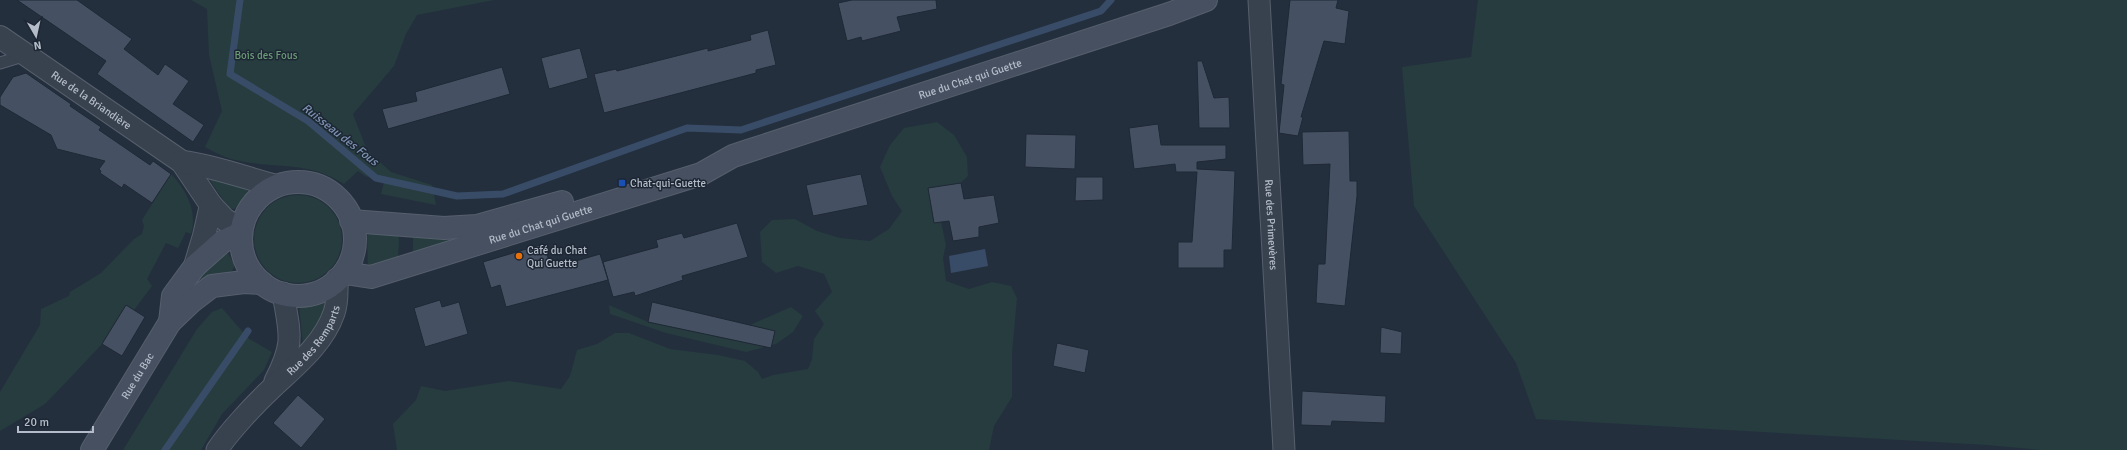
<svg xmlns="http://www.w3.org/2000/svg" width="2127" height="450" viewBox="0 0 2127 450" font-family="Signika,sans-serif">
	<rect width="100%" height="100%" fill="#242f3e"/>
	<g fill="#263c3f">
		<path d="M 191,0 L 494,0 L 417,15 L 406,34 L 394,66 L 353,114 L 367,150 L 391,172 L 432,185 L 436,205 L 381,194 L 384,182 L 365,176 L 358,171 L 344,184 C 308,161 279,169 240,161 C 227,159 216,153 205,147 L 222,111 L 209,55 L 207,9 Z"/>
		<path d="M 1478,0 L 2127,0 L 2127,450 L 2041,450 L 1987,445 L 1536,419 L 1516,363 L 1414,206 L 1402,67 L 1471,57 Z"/>
		<path d="M 937,122 L 954,135 L 967,157 L 968,176 L 942,201 L 939,213 L 946,245 L 943,258 L 946,281 L 969,289 L 992,282 L 1011,286 L 1017,298 L 1012,354 L 1012,397 L 994,426 L 989,450 L 397,450 L 393,424 L 416,400 L 421,386 L 445,391 L 509,381 L 561,389 L 570,376 L 577,350 L 597,344 L 615,333 L 629,333 L 670,349 L 718,355 L 745,361 L 758,372 L 762,379 L 773,375 L 808,369 L 812,359 L 814,339 L 824,324 L 815,311 L 832,292 L 824,274 L 798,266 L 776,273 L 762,262 L 760,232 L 772,220 L 795,219 L 817,231 L 840,238 L 870,241 L 889,229 L 902,211 L 892,196 L 880,167 L 890,145 L 904,128 Z"/>
		<path d="M 171,174 C 186,189 198,212 191,234 L 186,232 L 178,248 L 166,243 L 147,279 L 152,286 L 134,310 L 126,305 L 102,344 L 71,377 L 45,404 L 0,431 L 0,392 L 40,325 L 41,309 L 69,296 L 70,292 L 101,273 L 134,239 L 142,234 L 144,226 L 142,220 Z"/>
		<path d="M 209,177 L 246,189 L 250,194 L 234,209 L 230,209 C 226,203 209,181 209,177 Z"/>
		<circle cx="298" cy="239" r="44"/>
		<path d="M 370,233 L 398,236 L 399,239 L 398,260 L 368,266 L 367,236 Z"/>
		<path d="M 413,237 L 452,239 L 453,243 L 413,255 Z"/>
		<path d="M 227,252 L 235,265 L 232,271 L 201,280 L 200,279 L 199,277 Z"/>
		<path d="M 323,302 C 332,317 312,335 303,345 L 299,306 Z"/>
		<path d="M 609,305 L 648,322 L 748,343 L 750,325 L 791,307 L 803,316 L 793,332 L 776,344 L 746,352 L 666,333 L 610,314 Z"/>
		<path d="M 222,308 L 248,338 L 272,352 L 264,370 L 222,414 L 201,450 L 123,450 L 197,329 L 212,312 Z"/>
	</g>
	<path fill="#394c67" d="M 985,249 L 988,266 L 951,273 L 949,256 Z"/>
	<g fill="none" stroke-linecap="round" stroke-linejoin="round">
		<g stroke="#394c67" stroke-width="7">
			<path d="M 240,0 L 230,74 L 308,121 L 376,178 L 457,196 L 503,194 L 687,128 L 741,130 L 1101,11 L 1111,0"/>
			<path d="M 165,450 L 248,331"/>
		</g>
	</g>
	<g fill="#455162" stroke="#1f2835">
		<path d="M 17,0 L 77,0 L 132,39 L 124,49 L 158,75 L 165,64 L 189,81 L 173,104 L 204,125 L 193,142 L 97,74 L 106,61 Z"/>
		<path d="M 852,0 L 936,0 L 937,9 L 897,17 L 901,31 L 862,41 L 861,37 L 847,41 L 838,3 Z"/>
		<path d="M 1290,0 L 1338,0 L 1336,8 L 1349,11 L 1345,44 L 1324,41 L 1301,117 L 1303,117 L 1298,136 L 1279,133 L 1284,85 L 1281,84 Z"/>
		<path d="M 768,30 L 776,65 L 756,70 L 756,73 L 604,113 L 594,74 L 616,69 L 617,71 L 708,48 L 708,51 L 751,40 L 750,35 Z"/>
		<path d="M 580,48 L 588,78 L 549,89 L 541,58 Z"/>
		<path d="M 1197,61 L 1202,61 L 1214,98 L 1229,97 L 1230,128 L 1199,128 Z"/>
		<path d="M 502,67 L 510,94 L 388,129 L 382,109 L 417,101 L 415,92 Z"/>
		<path d="M 26,73 L 71,104 L 70,106 L 101,127 L 99,130 L 150,165 L 153,161 L 171,174 L 152,203 L 124,184 L 122,188 L 100,173 L 101,171 L 99,169 L 105,161 L 57,149 L 51,135 L 0,105 L 0,97 L 13,77 Z"/>
		<path d="M 1158,124 L 1161,145 L 1226,145 L 1226,159 L 1197,162 L 1197,169 L 1235,171 L 1232,250 L 1224,250 L 1224,268 L 1178,268 L 1178,242 L 1192,242 L 1197,172 L 1176,172 L 1175,164 L 1134,169 L 1129,128 Z"/>
		<path d="M 1349,131 L 1350,181 L 1357,181 L 1357,196 L 1345,306 L 1316,303 L 1318,264 L 1325,264 L 1330,164 L 1303,165 L 1302,132 Z"/>
		<path d="M 1026,134 L 1076,135 L 1075,169 L 1025,167 Z"/>
		<path d="M 861,174 L 868,205 L 813,216 L 806,185 Z"/>
		<path d="M 1076,177 L 1103,177 L 1103,200 L 1075,201 Z"/>
		<path d="M 961,183 L 964,199 L 994,195 L 999,223 L 979,227 L 979,237 L 953,241 L 949,221 L 934,223 L 928,188 Z"/>
		<path d="M 737,223 L 748,257 L 682,276 L 683,280 L 635,296 L 634,292 L 613,297 L 603,262 L 658,247 L 656,240 L 682,233 L 684,238 Z"/>
		<path d="M 543,244 L 552,268 L 600,254 L 608,280 L 506,307 L 500,285 L 491,288 L 483,262 Z"/>
		<path d="M 440,300 L 442,307 L 459,302 L 468,334 L 425,347 L 414,308 Z"/>
		<path d="M 652,302 L 775,331 L 771,348 L 648,322 Z"/>
		<path d="M 126,305 L 145,317 L 122,356 L 102,344 Z"/>
		<path d="M 1381,327 L 1402,332 L 1401,354 L 1380,353 Z"/>
		<path d="M 1057,343 L 1089,350 L 1085,373 L 1053,366 Z"/>
		<path d="M 1302,391 L 1386,396 L 1385,423 L 1332,421 L 1331,426 L 1301,425 Z"/>
		<path d="M 298,395 L 325,419 L 301,448 L 273,423 Z"/>
	</g>
	<g fill="none" stroke-linecap="round" stroke-linejoin="round">
		<g stroke="#565f6c" stroke-width="13">
			<path id="service" d="M 0,63 L 26,55"/>
		</g>
		<g stroke="#565f6c" stroke-width="23">
			<g id="minor">
				<path id="s1" d="M 1259,0 L 1284,450"/>
				<path d="M 275,381 C 295,342 290,335 283,293"/>
				<path id="s2" d="M 217,450 C 228,433 255,404 270,390 C 294,367 323,345 334,313 C 338,302 337,291 337,279"/>
			</g>
		</g>
		<g stroke="#565f6c" stroke-width="24">
			<g id="tertiary">
				<path id="s3" d="M 0,37 L 182,162 L 211,205 L 224,219 L 240,229"/>
				<path d="M 182,162 C 215,166 245,178 276,186"/>
				<path d="M 195,266 L 204,236 L 211,205"/>
			</g>
		</g>
		<g stroke="#565f6c" stroke-width="24">
			<g id="secondary">
				<circle cx="298" cy="239" r="57"/>
				<path d="M 351,221 L 444,228 L 477,226 L 562,202"/>
				<path id="s4" d="M 345,273 L 371,277 L 701,174 L 733,156 L 748,151 L 1169,14 L 1206,0"/>
				<path d="M 170,322 L 173,296 L 195,266 L 222,242 L 239,234"/>
				<path id="s5" d="M 92,450 L 170,322 L 191,302 L 212,286 L 244,282 L 262,283"/>
			</g>
		</g>
		<use href="#service" stroke="#38414e" stroke-width="11"/>
		<use href="#minor" stroke="#38414e" stroke-width="21"/>
		<use href="#tertiary" stroke="#38414e" stroke-width="22"/>
		<use href="#secondary" stroke="#465061" stroke-width="22"/>
	</g>
	<rect fill="#1a4fb4" stroke="#1d2633" stroke-width="1.5" x="618" y="179" width="8" height="8" rx="2"/>
	<circle fill="#e8710a" stroke="#1d2633" stroke-width="1.5" cx="519" cy="256" r="4"/>
	<g text-anchor="middle" dominant-baseline="central" stroke-width="3" stroke-linejoin="round" paint-order="stroke">
		<g font-size="11" fill="#6b9a76" stroke="#1d2633">
			<text x="266" y="55">Bois des Fous</text>
		</g>
		<g font-size="11" fill="#b4bcc9" stroke="#1d2633">
			<text stroke="none"><textPath href="#s4" startOffset="658">Rue du Chat qui Guette</textPath></text>
			<text stroke="none"><textPath href="#s3" startOffset="111">Rue de la Briandière</textPath></text>
			<text stroke="none"><textPath href="#s4" startOffset="204">Rue du Chat qui Guette</textPath></text>
			<text stroke="none"><textPath href="#s1" startOffset="225">Rue des Primevères</textPath></text>
			<text stroke="none"><textPath href="#s2" startOffset="147">Rue des Remparts</textPath></text>
			<text stroke="none"><textPath href="#s5" startOffset="87">Rue du Bac</textPath></text>
		</g>
		<g font-size="11" fill="#b4bcc9" stroke="#1d2633" text-anchor="start">
			<text x="630" y="183">Chat-qui-Guette</text>
			<text x="527" y="250">Café du Chat<tspan x="527" dy="13">Qui Guette</tspan></text>
		</g>
		<g font-size="12" font-style="italic" fill="#7c92b1" stroke="#1d2633">
			<text transform="translate(340 135) rotate(38)">Ruisseau des Fous</text>
		</g>
	</g>
	<g transform="translate(36 36) rotate(171)" stroke="#1d2633" stroke-width="3" paint-order="stroke">
	<path d="M0-3L7 15L0 10L-7 15Z" fill="#b4bcc9"/>
	<text y="-6" font-size="11" font-weight="bold" text-anchor="middle" fill="#b4bcc9">N</text>
	</g>
	<path d="M18 426v6h75v-6" fill="none" stroke="#b4bcc9" stroke-width="2"/>
	<text x="24" y="426" font-size="12" fill="#b4bcc9" stroke="#1d2633" stroke-width="3" paint-order="stroke">20 m</text>
</svg>
